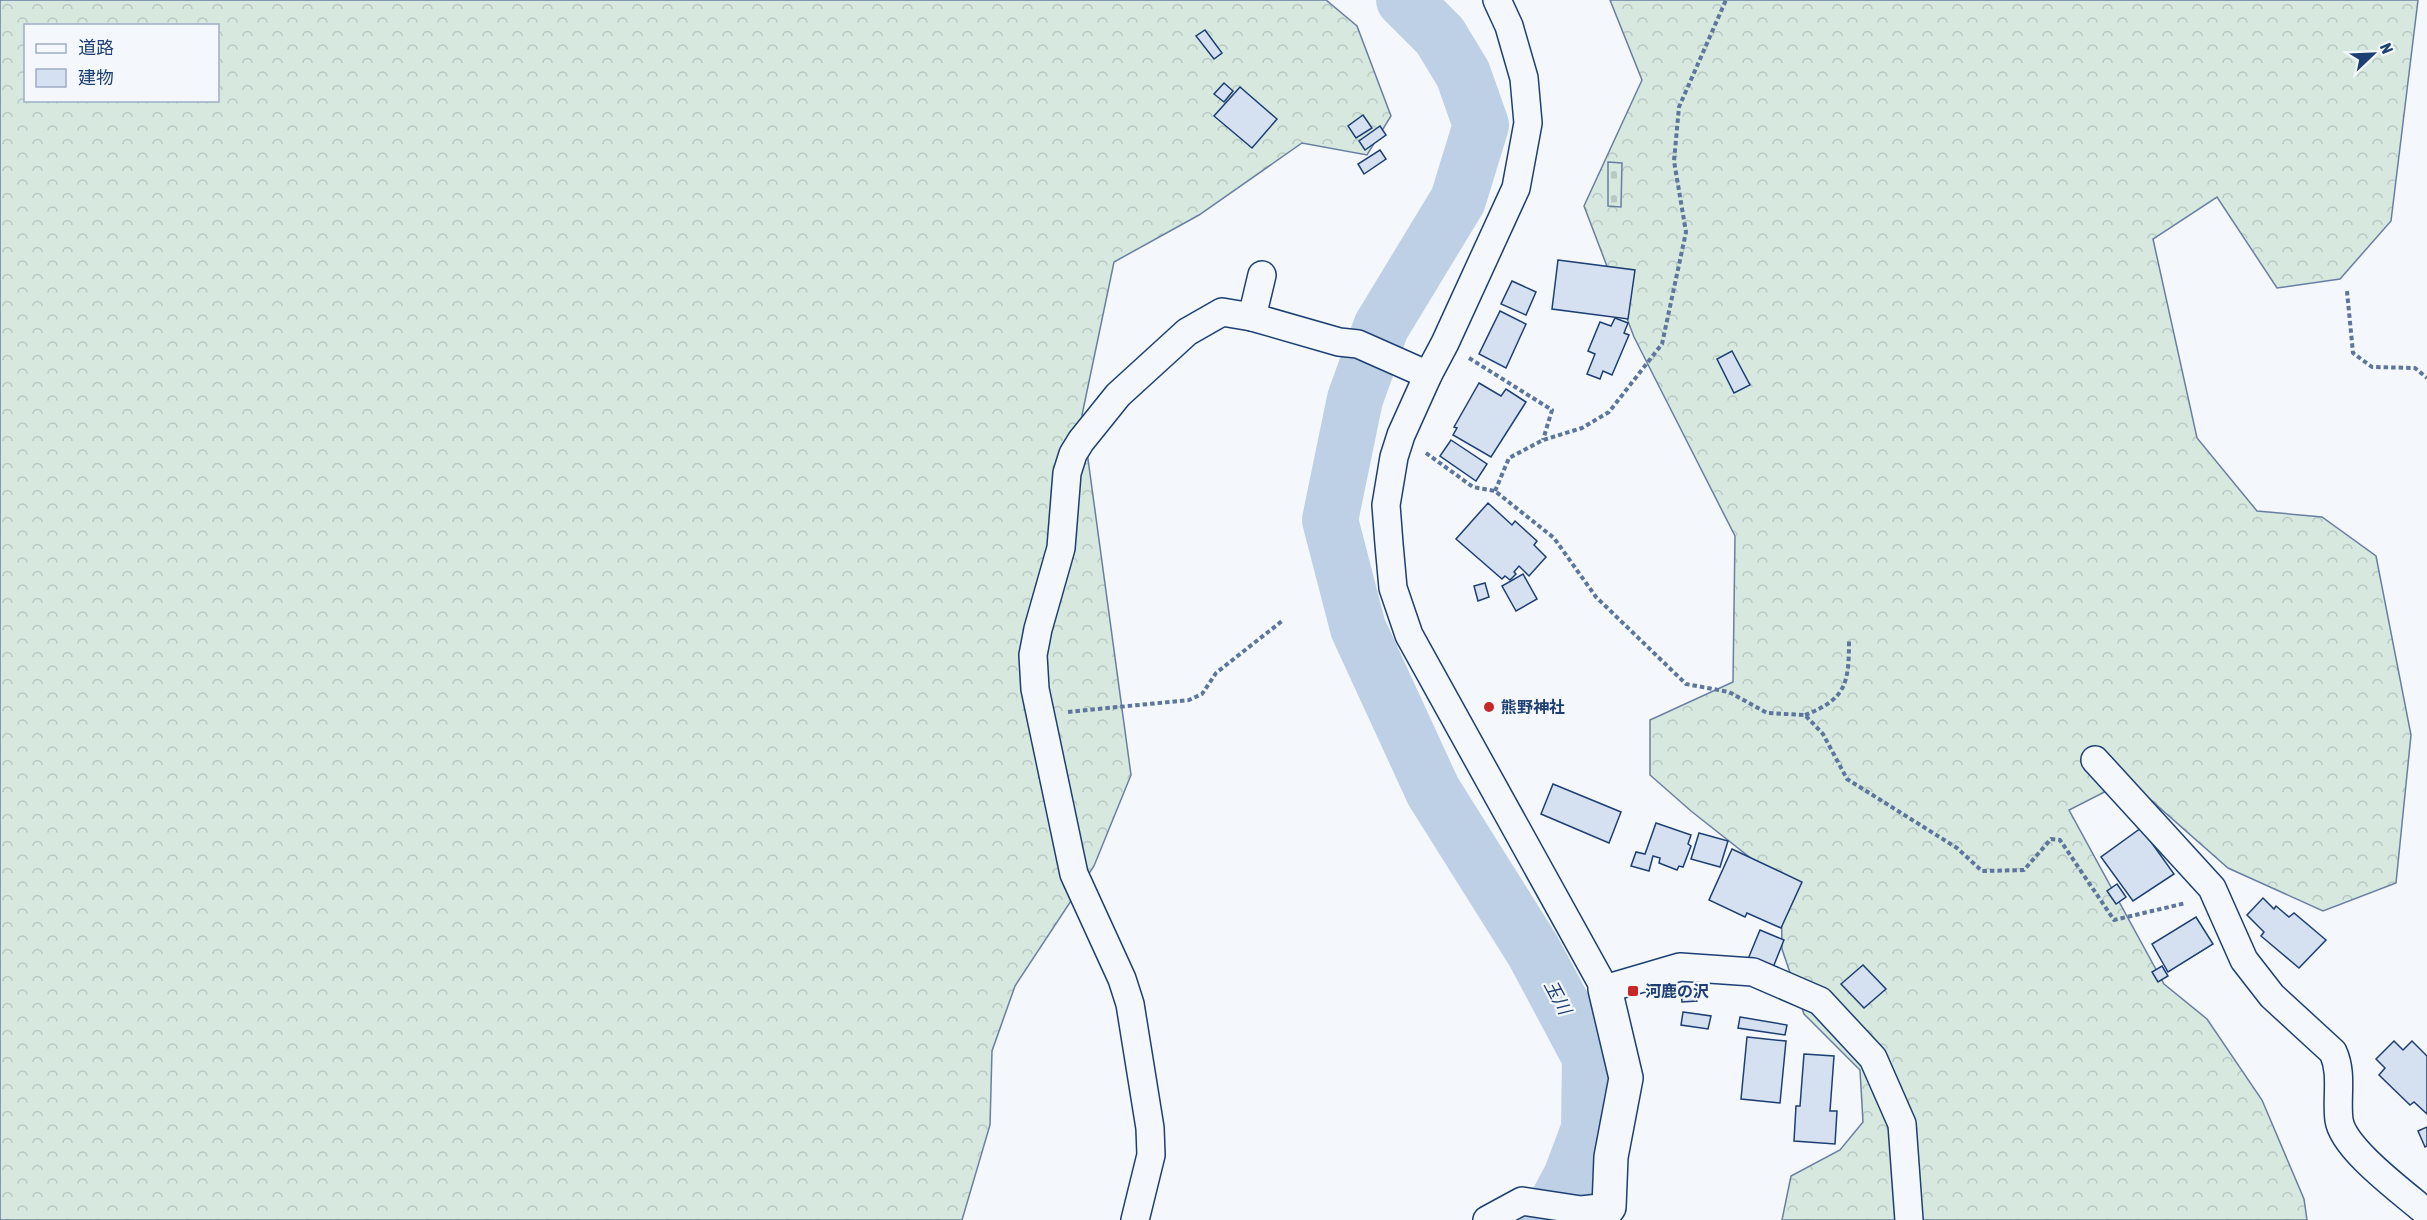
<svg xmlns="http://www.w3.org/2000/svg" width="2427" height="1220" viewBox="0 0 2427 1220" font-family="'Asap Condensed','Noto Sans JP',sans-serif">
	<defs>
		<pattern id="forest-crowns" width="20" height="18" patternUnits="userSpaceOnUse" patternTransform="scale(1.5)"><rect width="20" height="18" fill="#d7e8df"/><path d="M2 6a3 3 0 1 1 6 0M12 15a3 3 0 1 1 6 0" fill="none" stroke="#b8c8c3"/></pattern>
		<pattern id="cemetery-stones" width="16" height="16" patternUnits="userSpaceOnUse" patternTransform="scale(1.5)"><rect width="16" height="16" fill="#d7e8df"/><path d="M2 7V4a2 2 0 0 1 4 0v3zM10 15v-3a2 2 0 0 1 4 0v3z" fill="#b8c8c3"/></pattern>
	</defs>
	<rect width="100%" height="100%" fill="#f4f7fb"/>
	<g fill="url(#forest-crowns)" stroke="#687fa3" stroke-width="1.5" fill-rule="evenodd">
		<path d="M 0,0 L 1326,0 L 1357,26 L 1391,116 L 1367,155 L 1302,143 L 1199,215 L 1114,262 L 1082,415 L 1131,775 L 1094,866 L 1015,986 L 992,1051 L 990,1125 L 962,1220 L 0,1220 ZM 26,26 L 218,26 L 218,100 L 26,100 Z"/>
		<path d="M 1610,0 L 2418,0 L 2391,221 L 2340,279 L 2277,288 L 2217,197 L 2153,239 L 2197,438 L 2257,511 L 2322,517 L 2376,556 L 2411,735 L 2396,883 L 2323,911 L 2228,868 L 2128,780 L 2069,810 L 2164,984 L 2207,1019 L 2262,1100 L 2304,1199 L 2307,1220 L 1782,1220 L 1791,1176 L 1840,1150 L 1863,1122 L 1860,1070 L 1804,1014 L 1782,949 L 1781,882 L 1691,811 L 1650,775 L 1650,720 L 1733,682 L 1735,536 L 1634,337 L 1584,206 L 1642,80 Z"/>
	</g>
	<path fill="url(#cemetery-stones)" stroke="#687fa3" stroke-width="1.5" d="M 1608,162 L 1622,163 L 1621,207 L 1608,206 Z"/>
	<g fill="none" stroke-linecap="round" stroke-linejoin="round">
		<path stroke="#bed0e5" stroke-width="56" d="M 1404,0 L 1440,36 L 1463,74 L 1481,125 L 1458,200 L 1381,327 L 1355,399 L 1330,520 L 1358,628 L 1433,791 L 1534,952 L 1590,1057 L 1589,1129 L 1571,1177 L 1548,1220"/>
	</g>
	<g fill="#d5e0f0" stroke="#1d3f73" stroke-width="1.5">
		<path d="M 1205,30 L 1222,53 L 1214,59 L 1196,36 Z"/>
		<path d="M 1224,83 L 1233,91 L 1224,102 L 1214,94 Z"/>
		<path d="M 1240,87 L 1277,119 L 1252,148 L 1214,116 Z"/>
		<path d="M 1363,115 L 1372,128 L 1356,138 L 1348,126 Z"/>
		<path d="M 1380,126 L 1386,135 L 1365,150 L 1359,141 Z"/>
		<path d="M 1380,150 L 1386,159 L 1364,174 L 1358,164 Z"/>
		<path d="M 1558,260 L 1635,270 L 1628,319 L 1552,309 Z"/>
		<path d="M 1512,281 L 1536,292 L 1526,315 L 1501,304 Z"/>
		<path d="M 1500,311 L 1526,324 L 1506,368 L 1479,354 Z"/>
		<path d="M 1615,318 L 1628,323 L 1624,333 L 1629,335 L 1612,375 L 1603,371 L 1600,379 L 1587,374 L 1595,354 L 1588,351 L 1600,322 L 1611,326 Z"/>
		<path d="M 1732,351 L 1750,385 L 1734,393 L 1717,359 Z"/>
		<path d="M 1479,383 L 1501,396 L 1506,389 L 1526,402 L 1491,457 L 1453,435 L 1457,428 L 1454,427 Z"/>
		<path d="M 1451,440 L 1487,464 L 1476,481 L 1440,456 Z"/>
		<path d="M 1488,503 L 1512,525 L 1515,521 L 1537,541 L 1534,545 L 1546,557 L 1529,576 L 1519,566 L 1514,572 L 1516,574 L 1510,580 L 1505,576 L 1502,579 L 1456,539 Z"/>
		<path d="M 1523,574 L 1537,599 L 1516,611 L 1502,586 Z"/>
		<path d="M 1485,583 L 1489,597 L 1478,601 L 1474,586 Z"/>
		<path d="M 1553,784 L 1621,812 L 1609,843 L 1541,814 Z"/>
		<path d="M 1656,823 L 1691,835 L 1688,844 L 1691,846 L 1683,867 L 1679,866 L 1677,870 L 1659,863 L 1660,858 L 1653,856 L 1649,871 L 1631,866 L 1636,852 L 1645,854 Z"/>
		<path d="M 2141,828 L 2174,874 L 2133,901 L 2101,857 Z"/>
		<path d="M 1699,833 L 1728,841 L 1720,867 L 1691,859 Z"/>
		<path d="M 1732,849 L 1802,882 L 1781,928 L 1747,913 L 1745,917 L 1709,900 Z"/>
		<path d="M 2117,884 L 2126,897 L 2116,904 L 2107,891 Z"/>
		<path d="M 2263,898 L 2274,909 L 2276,906 L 2289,917 L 2294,913 L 2326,940 L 2299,968 L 2261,936 L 2264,932 L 2247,915 Z"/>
		<path d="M 2196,917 L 2213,944 L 2168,972 L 2152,944 Z"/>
		<path d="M 1760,930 L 1784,940 L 1772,970 L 1748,959 Z"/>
		<path d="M 1863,965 L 1886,989 L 1864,1008 L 1841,984 Z"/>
		<path d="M 2162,966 L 2168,976 L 2158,982 L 2152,972 Z"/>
		<path d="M 1696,988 L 1697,1001 L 1682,1002 L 1681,990 Z"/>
		<path d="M 1683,1012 L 1711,1016 L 1708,1029 L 1681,1025 Z"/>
		<path d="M 1740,1017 L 1787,1025 L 1785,1035 L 1738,1028 Z"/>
		<path d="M 1747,1037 L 1786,1041 L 1780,1103 L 1741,1099 Z"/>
		<path d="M 2394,1041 L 2403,1050 L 2412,1041 L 2427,1056 L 2427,1114 L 2414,1102 L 2410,1105 L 2379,1075 L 2385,1068 L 2376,1059 Z"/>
		<path d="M 1804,1054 L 1834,1056 L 1830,1111 L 1837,1111 L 1835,1144 L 1794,1141 L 1796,1106 L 1800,1106 Z"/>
		<path d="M 2427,1127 L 2427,1146 L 2425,1147 L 2418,1131 Z"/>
	</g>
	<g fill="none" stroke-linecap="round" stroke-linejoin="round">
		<g stroke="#1d3f73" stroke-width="30">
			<g id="street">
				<path d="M 1497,0 L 1509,26 L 1524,78 L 1528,123 L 1516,188 L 1445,343 L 1428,375 L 1401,435 L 1394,457 L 1386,505 L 1389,544 L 1393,588 L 1409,635 L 1605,989 L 1680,967 L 1753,972 L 1820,1001 L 1873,1058 L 1902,1124 L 1909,1220"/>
				<path d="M 1262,275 L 1252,317 L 1339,342 L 1358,344 L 1428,375"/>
				<path d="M 2095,760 L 2212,888 L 2244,960 L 2272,996 L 2333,1052 C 2343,1074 2336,1097 2339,1120 C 2343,1149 2404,1193 2427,1213"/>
				<path d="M 1135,1220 L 1151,1155 L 1150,1128 L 1130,1004 L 1122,979 L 1074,874 L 1035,689 L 1033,655 L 1038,629 L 1061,548 L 1067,473 L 1073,454 L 1081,441 L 1118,395 L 1187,332 L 1222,312 L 1252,317"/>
				<path d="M 1487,1220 L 1522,1201 L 1581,1210 L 1609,1207"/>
			</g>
		</g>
		<g stroke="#1d3f73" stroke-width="36">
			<path id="secondary" d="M 1599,1220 L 1609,1207 L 1611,1157 L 1626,1078 L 1605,989"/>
		</g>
		<g stroke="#5e769c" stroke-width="4" stroke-dasharray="4.5 3" stroke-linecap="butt">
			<path d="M 2347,291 L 2353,353 L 2372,367 L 2415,368 L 2427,378"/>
			<path d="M 1469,358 L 1552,410 L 1543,440"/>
			<path d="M 1426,453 L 1473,487 L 1495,491 L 1554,538 L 1596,597 L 1686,684 L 1729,692 L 1767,713 L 1805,715 L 1823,734 L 1847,779 L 1957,848 L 1982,871 L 2024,870 L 2051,839 L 2060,840 L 2114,920 L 2186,903"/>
			<path d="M 1495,491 L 1509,458 L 1543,440 L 1582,428 L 1609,412 L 1662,344 L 1686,232 L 1674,161 L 1679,107 L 1726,0"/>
			<path d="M 1068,712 L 1189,700 L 1202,694 L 1216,673 L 1282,621"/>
			<path d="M 1805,715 C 1847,699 1849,682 1849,639"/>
		</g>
		<use href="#street" stroke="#f4f7fb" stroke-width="27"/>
		<use href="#secondary" stroke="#f4f7fb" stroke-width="33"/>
	</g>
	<g fill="#c62828" stroke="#f4f7fb" stroke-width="2">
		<circle cx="1489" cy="707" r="6"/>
		<rect x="1627" y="985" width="12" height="12" rx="3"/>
	</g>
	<g text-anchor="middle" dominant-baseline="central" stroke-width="4.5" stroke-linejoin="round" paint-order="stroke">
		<g font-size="16" font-weight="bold" fill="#1d3f73" stroke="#f4f7fb" text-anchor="start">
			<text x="1501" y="707">熊野神社</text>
			<text x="1645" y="991">河鹿の沢</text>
		</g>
		<g font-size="18" font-style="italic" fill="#1d3f73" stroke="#f4f7fb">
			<text transform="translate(1558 997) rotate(62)">玉川</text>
		</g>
	</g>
	<rect x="24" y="24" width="195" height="78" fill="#f4f7fb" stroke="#9eadc5" stroke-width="1.5"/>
	<rect x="36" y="44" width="30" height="9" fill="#f4f7fb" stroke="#9eadc5" stroke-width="1.5"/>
	<text x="78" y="54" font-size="18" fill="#1d3f73">道路</text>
	<rect x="36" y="69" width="30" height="18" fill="#d5e0f0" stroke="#9eadc5" stroke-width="1.5"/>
	<text x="78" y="84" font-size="18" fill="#1d3f73">建物</text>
	<g transform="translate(2373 54) rotate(67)" stroke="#f4f7fb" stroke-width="4.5" paint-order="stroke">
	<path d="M0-4.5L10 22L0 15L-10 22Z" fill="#1d3f73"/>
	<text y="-9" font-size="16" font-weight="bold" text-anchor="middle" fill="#1d3f73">N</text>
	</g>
</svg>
